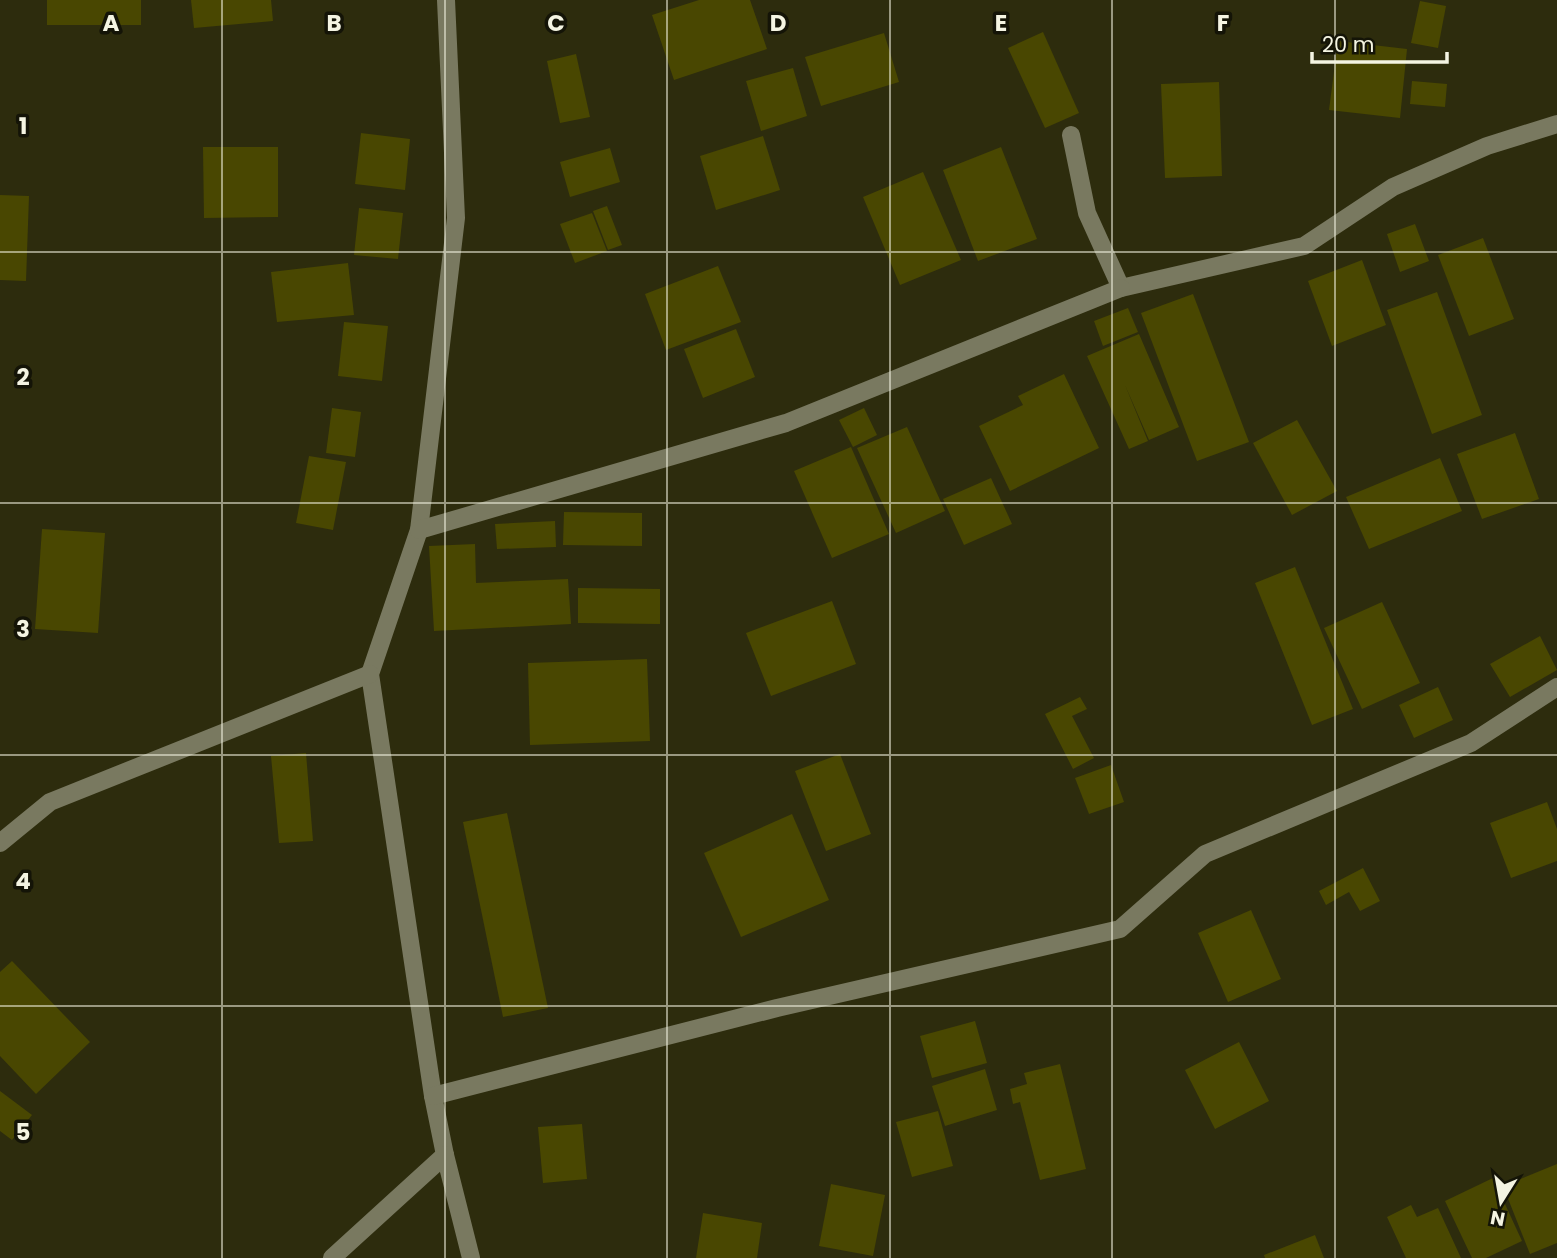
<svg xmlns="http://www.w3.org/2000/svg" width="1557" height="1258" viewBox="0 0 1557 1258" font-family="Poppins,sans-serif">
	<rect width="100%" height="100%" fill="#2d2c0d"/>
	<g fill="#494701">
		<rect x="47" y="0" width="94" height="25"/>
		<path d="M 191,0 L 271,0 L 273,21 L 194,28 Z"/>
		<path d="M 699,0 L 750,0 L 767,49 L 674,80 L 652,15 Z"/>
		<path d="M 1420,1 L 1446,6 L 1438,48 L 1411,43 Z"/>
		<path d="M 1043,32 L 1079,113 L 1045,128 L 1008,48 Z"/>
		<path d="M 884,33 L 899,82 L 821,106 L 805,57 Z"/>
		<path d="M 1338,41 L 1407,49 L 1400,118 L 1329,110 Z"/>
		<path d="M 576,54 L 590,117 L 560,123 L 547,61 Z"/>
		<path d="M 793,68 L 807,116 L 761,131 L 746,81 Z"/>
		<path d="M 1412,81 L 1447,84 L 1445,107 L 1410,104 Z"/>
		<path d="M 1219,82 L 1222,176 L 1165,178 L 1161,84 Z"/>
		<path d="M 361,133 L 410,139 L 405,190 L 355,184 Z"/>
		<path d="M 763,136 L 780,190 L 716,210 L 700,156 Z"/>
		<path d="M 203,147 L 278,147 L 278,217 L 204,218 Z"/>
		<path d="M 1001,147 L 1037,239 L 978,261 L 943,170 Z"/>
		<path d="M 610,148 L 620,182 L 570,197 L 560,162 Z"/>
		<path d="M 923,172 L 961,260 L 900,285 L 863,197 Z"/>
		<path d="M 0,195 L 29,196 L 26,281 L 0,280 Z"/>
		<path d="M 607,206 L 622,245 L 608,250 L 593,211 Z"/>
		<path d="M 359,208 L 403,213 L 398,259 L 354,255 Z"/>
		<path d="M 592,213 L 607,251 L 575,263 L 560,224 Z"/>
		<path d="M 1415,224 L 1429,261 L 1400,272 L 1387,234 Z"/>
		<path d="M 1483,238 L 1514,319 L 1469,336 L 1438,255 Z"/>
		<path d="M 1362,260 L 1386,325 L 1332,346 L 1308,281 Z"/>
		<path d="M 348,263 L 354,315 L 277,322 L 271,272 Z"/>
		<path d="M 718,266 L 741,322 L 666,350 L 645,294 Z"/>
		<path d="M 1437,292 L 1482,415 L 1432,434 L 1387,310 Z"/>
		<path d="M 1193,294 L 1249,442 L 1197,461 L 1141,313 Z"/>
		<path d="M 1128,308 L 1138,332 L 1103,346 L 1094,321 Z"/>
		<path d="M 344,322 L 388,326 L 382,381 L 338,376 Z"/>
		<path d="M 736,329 L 755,377 L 703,398 L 684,349 Z"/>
		<path d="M 1139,334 L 1179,427 L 1149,440 L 1125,385 L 1148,441 L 1129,449 L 1087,356 Z"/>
		<path d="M 1064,374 L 1099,448 L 1010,491 L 979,426 L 1023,405 L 1018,396 Z"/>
		<path d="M 332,408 L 361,412 L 355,457 L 326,453 Z"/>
		<path d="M 864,408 L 877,435 L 853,447 L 839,420 Z"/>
		<path d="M 1297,420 L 1337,491 L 1292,515 L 1253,443 Z"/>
		<path d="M 907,427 L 945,511 L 896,533 L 857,448 Z"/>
		<path d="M 1515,433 L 1539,499 L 1482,519 L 1457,454 Z"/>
		<path d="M 851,447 L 889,534 L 832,558 L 794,471 Z"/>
		<path d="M 309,456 L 346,462 L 333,530 L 296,523 Z"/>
		<path d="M 1440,458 L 1462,511 L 1369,549 L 1346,497 Z"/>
		<path d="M 991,478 L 1012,524 L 964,545 L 943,499 Z"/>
		<path d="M 564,512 L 642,513 L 642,546 L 563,545 Z"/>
		<path d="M 555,521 L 556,547 L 497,549 L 495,524 Z"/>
		<path d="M 42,529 L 105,533 L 98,633 L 35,629 Z"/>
		<path d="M 475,544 L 476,583 L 568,579 L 571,624 L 434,631 L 429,546 Z"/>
		<path d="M 1295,567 L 1353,709 L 1312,725 L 1255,583 Z"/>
		<path d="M 578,588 L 660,589 L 660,624 L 578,623 Z"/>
		<path d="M 832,601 L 856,664 L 771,696 L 746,633 Z"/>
		<path d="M 1382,602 L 1420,683 L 1362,709 L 1324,628 Z"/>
		<path d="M 1540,636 L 1557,670 L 1510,697 L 1490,664 Z"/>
		<path d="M 647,659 L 650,741 L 530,745 L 528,663 Z"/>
		<path d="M 1438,687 L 1453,720 L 1414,738 L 1399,705 Z"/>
		<path d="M 1080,697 L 1087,709 L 1072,716 L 1094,758 L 1073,769 L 1045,714 Z"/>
		<path d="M 306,753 L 313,841 L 279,843 L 271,756 Z"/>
		<path d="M 840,754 L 871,834 L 826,851 L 795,771 Z"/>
		<path d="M 1111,765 L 1124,802 L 1089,814 L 1075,778 Z"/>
		<path d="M 1547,802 L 1557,829 L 1557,861 L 1511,878 L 1490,823 Z"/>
		<path d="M 507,813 L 548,1008 L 503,1017 L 463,822 Z"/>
		<path d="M 792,814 L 829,900 L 741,937 L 704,853 Z"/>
		<path d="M 1363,868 L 1380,901 L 1360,911 L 1349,892 L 1326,905 L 1319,891 Z"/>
		<path d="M 1251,910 L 1281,979 L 1228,1002 L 1198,933 Z"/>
		<path d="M 12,961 L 90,1042 L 36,1094 L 0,1056 L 0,972 Z"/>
		<path d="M 975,1021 L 987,1063 L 932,1078 L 920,1036 Z"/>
		<path d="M 1239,1042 L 1269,1101 L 1215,1129 L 1185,1070 Z"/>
		<path d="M 1060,1064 L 1086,1169 L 1040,1180 L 1020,1102 L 1013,1104 L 1010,1089 L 1027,1084 L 1024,1073 Z"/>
		<path d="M 985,1069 L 997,1110 L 945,1126 L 932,1086 Z"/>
		<path d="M 0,1091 L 32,1115 L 12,1140 L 0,1131 Z"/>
		<path d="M 938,1111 L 953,1166 L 912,1177 L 896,1122 Z"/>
		<path d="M 582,1124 L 587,1179 L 543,1183 L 538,1127 Z"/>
		<path d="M 1557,1164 L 1557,1243 L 1530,1254 L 1503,1186 Z"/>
		<path d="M 1493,1178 L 1522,1241 L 1486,1258 L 1472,1258 L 1445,1201 Z"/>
		<path d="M 831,1184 L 885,1195 L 873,1256 L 819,1246 Z"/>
		<path d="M 1411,1205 L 1417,1217 L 1438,1208 L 1461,1258 L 1406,1258 L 1387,1217 Z"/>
		<path d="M 703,1213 L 762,1223 L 757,1258 L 696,1258 Z"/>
		<path d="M 1315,1235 L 1324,1258 L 1265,1258 L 1264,1255 Z"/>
	</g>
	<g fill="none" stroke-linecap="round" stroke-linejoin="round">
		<g stroke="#797960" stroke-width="18">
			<path d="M 446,0 L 456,218 L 419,530 L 370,674 L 433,1096 L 445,1155 L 471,1258"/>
			<path d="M 1071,135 L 1087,213 L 1121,288 L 1304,246 L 1393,187 L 1487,146 L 1557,124"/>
			<path d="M 419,530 L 786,423 L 1121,288"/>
			<path d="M 0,843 L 50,802 L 370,674"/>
			<path d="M 433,1096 L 777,1008 L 1120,929 L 1205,854 L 1471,743 L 1557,687"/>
			<path d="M 332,1258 L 445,1155"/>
		</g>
	</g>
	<path fill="none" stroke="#f4f4e2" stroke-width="2" stroke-opacity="0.55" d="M 222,0 L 222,1258M 445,0 L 445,1258M 667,0 L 667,1258M 890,0 L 890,1258M 1112,0 L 1112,1258M 1335,0 L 1335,1258M 0,252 L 1557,252M 0,503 L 1557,503M 0,755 L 1557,755M 0,1006 L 1557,1006"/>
	<g font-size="23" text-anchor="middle" font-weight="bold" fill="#f4f4e2" stroke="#141407" stroke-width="7" stroke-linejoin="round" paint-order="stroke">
		<text x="111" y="31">A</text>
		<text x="334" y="31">B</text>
		<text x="556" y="31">C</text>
		<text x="778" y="31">D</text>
		<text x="1001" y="31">E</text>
		<text x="1223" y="31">F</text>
		<text x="23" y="134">1</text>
		<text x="23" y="385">2</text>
		<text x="23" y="637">3</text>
		<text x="23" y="889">4</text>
		<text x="23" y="1140">5</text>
	</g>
	<g transform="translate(1501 1202) rotate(191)" stroke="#141407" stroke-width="5" paint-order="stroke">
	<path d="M0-5L12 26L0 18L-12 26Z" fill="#f4f4e2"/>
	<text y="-10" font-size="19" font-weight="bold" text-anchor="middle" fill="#f4f4e2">N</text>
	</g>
	<path d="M1312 52v10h135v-10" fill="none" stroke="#f4f4e2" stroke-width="3.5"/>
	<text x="1322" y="52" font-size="21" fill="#f4f4e2" stroke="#141407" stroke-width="5" paint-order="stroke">20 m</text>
</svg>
